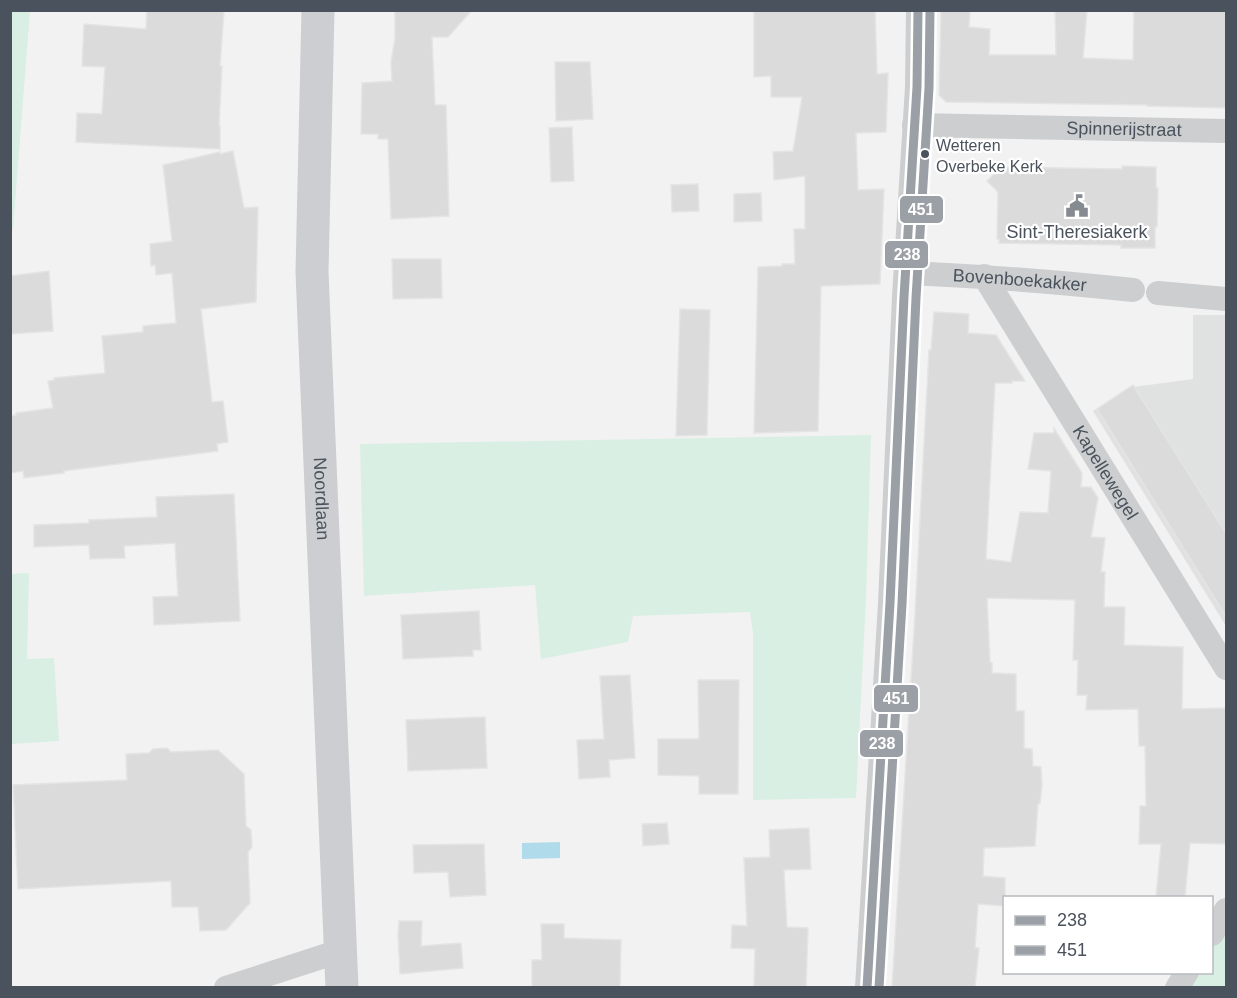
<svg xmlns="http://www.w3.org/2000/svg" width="1237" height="998" viewBox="0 0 1237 998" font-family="Helvetica,sans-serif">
	<rect width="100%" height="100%" fill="#f2f2f2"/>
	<path fill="#e0e1e1" d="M 1193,315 L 1226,315 L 1226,626 L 1093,411 L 1133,387 L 1193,379 Z"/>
	<g fill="#d9efe3">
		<path d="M 11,10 L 30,11 L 13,229 L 11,230 Z"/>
		<path d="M 871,435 L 866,599 L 856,798 L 753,800 L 753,633 L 750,612 L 633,616 L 628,642 L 541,659 L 535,585 L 364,596 L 360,444 Z"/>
		<path d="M 29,573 L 27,659 L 54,658 L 59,741 L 11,744 L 11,574 Z"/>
		<path d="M 1226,932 L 1226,987 L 1186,988 L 1195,973 L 1212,972 L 1212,945 Z"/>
	</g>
	<path fill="#b0dbea" d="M 560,842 L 560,858 L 522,859 L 522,843 Z"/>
	<g fill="#dbdbdc" stroke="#e4e4e5" stroke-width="1.5">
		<path d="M 147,10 L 224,10 L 220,66 L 222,66 L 219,126 L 220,126 L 220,149 L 76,142 L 77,113 L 102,114 L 105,67 L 82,66 L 84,24 L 146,29 Z"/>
		<path d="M 395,10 L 472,10 L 448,37 L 432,37 L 435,105 L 446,105 L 449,216 L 391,219 L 388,139 L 378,139 L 378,134 L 361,134 L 362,83 L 392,81 L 391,62 L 395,39 Z"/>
		<path d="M 754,10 L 875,10 L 877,74 L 888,73 L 886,132 L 856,133 L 858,190 L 884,189 L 880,284 L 821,286 L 818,431 L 754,433 L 758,267 L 782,266 L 782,264 L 795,264 L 794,229 L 805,229 L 805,176 L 774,180 L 773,152 L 793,151 L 802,97 L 771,97 L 771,76 L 754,77 Z"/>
		<path d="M 941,10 L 970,10 L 969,27 L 990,29 L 989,55 L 1056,55 L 1055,10 L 1087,10 L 1083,58 L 1133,60 L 1134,10 L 1227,10 L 1227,108 L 1147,106 L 1147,105 L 946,102 L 939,95 Z"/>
		<path d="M 555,62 L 590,62 L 593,119 L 556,121 Z"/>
		<path d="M 572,127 L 574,181 L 551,182 L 549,128 Z"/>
		<path d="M 233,151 L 244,208 L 258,207 L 256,302 L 201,309 L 212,402 L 223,401 L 228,442 L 217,444 L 218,451 L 64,471 L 64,473 L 24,478 L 23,471 L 10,473 L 10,416 L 16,415 L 16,413 L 53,408 L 48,381 L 54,380 L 54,378 L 105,373 L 102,336 L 143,332 L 143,326 L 176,323 L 172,273 L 156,275 L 155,265 L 151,266 L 150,244 L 172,241 L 163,165 L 220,152 L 220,154 Z"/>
		<path d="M 1122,166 L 1156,167 L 1156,188 L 1158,188 L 1157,227 L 1155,227 L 1155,248 L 1121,248 L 1121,245 L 999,243 L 999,239 L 997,239 L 998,192 L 987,181 L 1001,167 L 1122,169 Z"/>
		<path d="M 698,184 L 699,211 L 672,212 L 671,185 Z"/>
		<path d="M 761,193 L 762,221 L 734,222 L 734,194 Z"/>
		<path d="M 392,259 L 441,259 L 442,298 L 393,299 Z"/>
		<path d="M 49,271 L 53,331 L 10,334 L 10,276 Z"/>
		<path d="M 680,309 L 710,310 L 707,435 L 676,436 Z"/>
		<path d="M 934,312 L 969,314 L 968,333 L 996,335 L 1025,381 L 1012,381 L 1012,383 L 995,383 L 986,559 L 1011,562 L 1020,512 L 1048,513 L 1051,471 L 1028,469 L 1034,433 L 1054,433 L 1054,428 L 1082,473 L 1081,487 L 1091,487 L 1098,498 L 1091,537 L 1105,538 L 1101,572 L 1105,572 L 1104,607 L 1125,607 L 1124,645 L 1183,647 L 1182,709 L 1227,708 L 1227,844 L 1190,843 L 1185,897 L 1156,897 L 1161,844 L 1139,844 L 1140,806 L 1146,806 L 1145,746 L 1139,746 L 1138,709 L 1086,710 L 1087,695 L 1077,695 L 1078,660 L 1073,660 L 1075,600 L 987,598 L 990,662 L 992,663 L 992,673 L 1016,674 L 1016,711 L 1024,711 L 1024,748 L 1032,749 L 1033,766 L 1041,767 L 1042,785 L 1040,803 L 1038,804 L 1035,846 L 984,848 L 983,876 L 1005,878 L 1005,906 L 978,904 L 975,948 L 979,948 L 975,987 L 892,987 L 915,614 L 929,350 L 931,350 Z"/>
		<path d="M 1133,385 L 1227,535 L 1227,618 L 1097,409 Z"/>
		<path d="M 234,494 L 240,621 L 154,625 L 153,597 L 178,596 L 175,543 L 124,546 L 125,558 L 90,559 L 89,545 L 34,547 L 34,525 L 89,523 L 89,520 L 157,517 L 156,497 Z"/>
		<path d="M 479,611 L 481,650 L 473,650 L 473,656 L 403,659 L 401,615 Z"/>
		<path d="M 630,675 L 635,758 L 609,760 L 610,777 L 579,779 L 577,740 L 604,739 L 600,676 Z"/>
		<path d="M 698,680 L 739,680 L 738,794 L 699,794 L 699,776 L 658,775 L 658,739 L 699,739 Z"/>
		<path d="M 485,717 L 487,768 L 408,771 L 406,720 Z"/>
		<path d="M 167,748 L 171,752 L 218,750 L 244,774 L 246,826 L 251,830 L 252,847 L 248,852 L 250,903 L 226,930 L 200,931 L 198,907 L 172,907 L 171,881 L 18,889 L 13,785 L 127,780 L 126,754 L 149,753 L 153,749 Z"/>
		<path d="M 667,823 L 669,844 L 643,846 L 642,824 Z"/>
		<path d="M 809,828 L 811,869 L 784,870 L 787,927 L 808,928 L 806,987 L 754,987 L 755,949 L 731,948 L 732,925 L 747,926 L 744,858 L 770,857 L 769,830 Z"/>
		<path d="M 484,844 L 486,895 L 450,897 L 448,872 L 414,873 L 413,845 Z"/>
		<path d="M 399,921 L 422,921 L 421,946 L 461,943 L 463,968 L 400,974 L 398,935 Z"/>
		<path d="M 541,924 L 564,924 L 564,938 L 621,940 L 620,987 L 532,987 L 532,960 L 542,960 Z"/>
	</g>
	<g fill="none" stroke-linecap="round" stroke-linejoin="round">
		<g stroke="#ccced0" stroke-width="24">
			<path id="s1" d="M 914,125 L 1226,131"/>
			<path id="s2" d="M 906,273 C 982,276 1057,282 1133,290"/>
			<path id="s3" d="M 984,276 L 1226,668"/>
			<path d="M 1158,293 L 1226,299"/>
			<path d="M 1212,934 L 1226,910"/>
			<path d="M 226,988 L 340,951"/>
			<path d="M 867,988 L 890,603 L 904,297 L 917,87 L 918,10"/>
			<path d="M 1177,988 L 1187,972"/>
		</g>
		<path stroke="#cdced1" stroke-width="33" id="s4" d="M 318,10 L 312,272 L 342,988"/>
		<g stroke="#fff" stroke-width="14">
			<path id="bus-1" d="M 867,988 L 890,603 L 904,297 L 917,87 L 918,10"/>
		</g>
		<g stroke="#fff" stroke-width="14">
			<path id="bus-2" d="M 879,988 L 902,604 L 916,298 L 929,88 L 930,10"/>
		</g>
		<use href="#bus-1" stroke="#9ba0a6" stroke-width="9"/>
		<use href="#bus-2" stroke="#9ba0a6" stroke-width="9"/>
	</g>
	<defs>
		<g id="civic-bare" transform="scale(1.8)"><path d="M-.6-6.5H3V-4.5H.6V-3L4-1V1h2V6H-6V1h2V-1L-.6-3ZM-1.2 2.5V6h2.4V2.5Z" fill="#858b91" stroke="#fff" stroke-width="2.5" paint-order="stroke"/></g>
	</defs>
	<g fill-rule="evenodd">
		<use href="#civic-bare" x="1077" y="206"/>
	</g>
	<circle fill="#4a535d" stroke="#fff" stroke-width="2" cx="925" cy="154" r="5"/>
	<g text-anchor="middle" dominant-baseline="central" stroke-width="4.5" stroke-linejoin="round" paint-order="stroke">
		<g font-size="16" fill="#4a535d" stroke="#fff" text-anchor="start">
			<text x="936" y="145">Wetteren<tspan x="936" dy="21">Overbeke Kerk</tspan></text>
		</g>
		<g font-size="18" fill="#4a535d" stroke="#fff">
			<text stroke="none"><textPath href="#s1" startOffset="210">Spinnerijstraat</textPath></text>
			<text stroke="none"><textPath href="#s2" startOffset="114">Bovenboekakker</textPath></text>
			<text stroke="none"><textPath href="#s3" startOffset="231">Kapellewegel</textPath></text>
			<text stroke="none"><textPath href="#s4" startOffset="489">Noordlaan</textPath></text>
		</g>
		<g font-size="18" fill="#4a535d" stroke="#fff">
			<text x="1077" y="232">Sint-Theresiakerk</text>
		</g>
	</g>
	<g stroke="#fff" stroke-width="2">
		<rect x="899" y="195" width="45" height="29" rx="6" fill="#9ba0a6"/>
		<rect x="884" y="240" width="45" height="29" rx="6" fill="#9ba0a6"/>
		<rect x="873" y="684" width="46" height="29" rx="6" fill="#9ba0a6"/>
		<rect x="859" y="729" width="45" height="29" rx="6" fill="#9ba0a6"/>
	</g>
	<g font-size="16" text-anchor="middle" font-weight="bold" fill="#fff">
		<text x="921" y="215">451</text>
		<text x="907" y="260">238</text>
		<text x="896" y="704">451</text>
		<text x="882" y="749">238</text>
	</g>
	<rect width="1237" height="998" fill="none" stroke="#4a535d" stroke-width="24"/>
	<rect x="1003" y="896" width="210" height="78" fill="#ffffff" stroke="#b7babe" stroke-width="1.5"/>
	<rect x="1015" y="916" width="30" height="9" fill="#9ba0a6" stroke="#b7babe" stroke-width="1.5"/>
	<text x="1057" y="926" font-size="18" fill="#4a535d">238</text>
	<rect x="1015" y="946" width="30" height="9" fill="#9ba0a6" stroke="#b7babe" stroke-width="1.5"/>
	<text x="1057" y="956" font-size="18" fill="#4a535d">451</text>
</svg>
